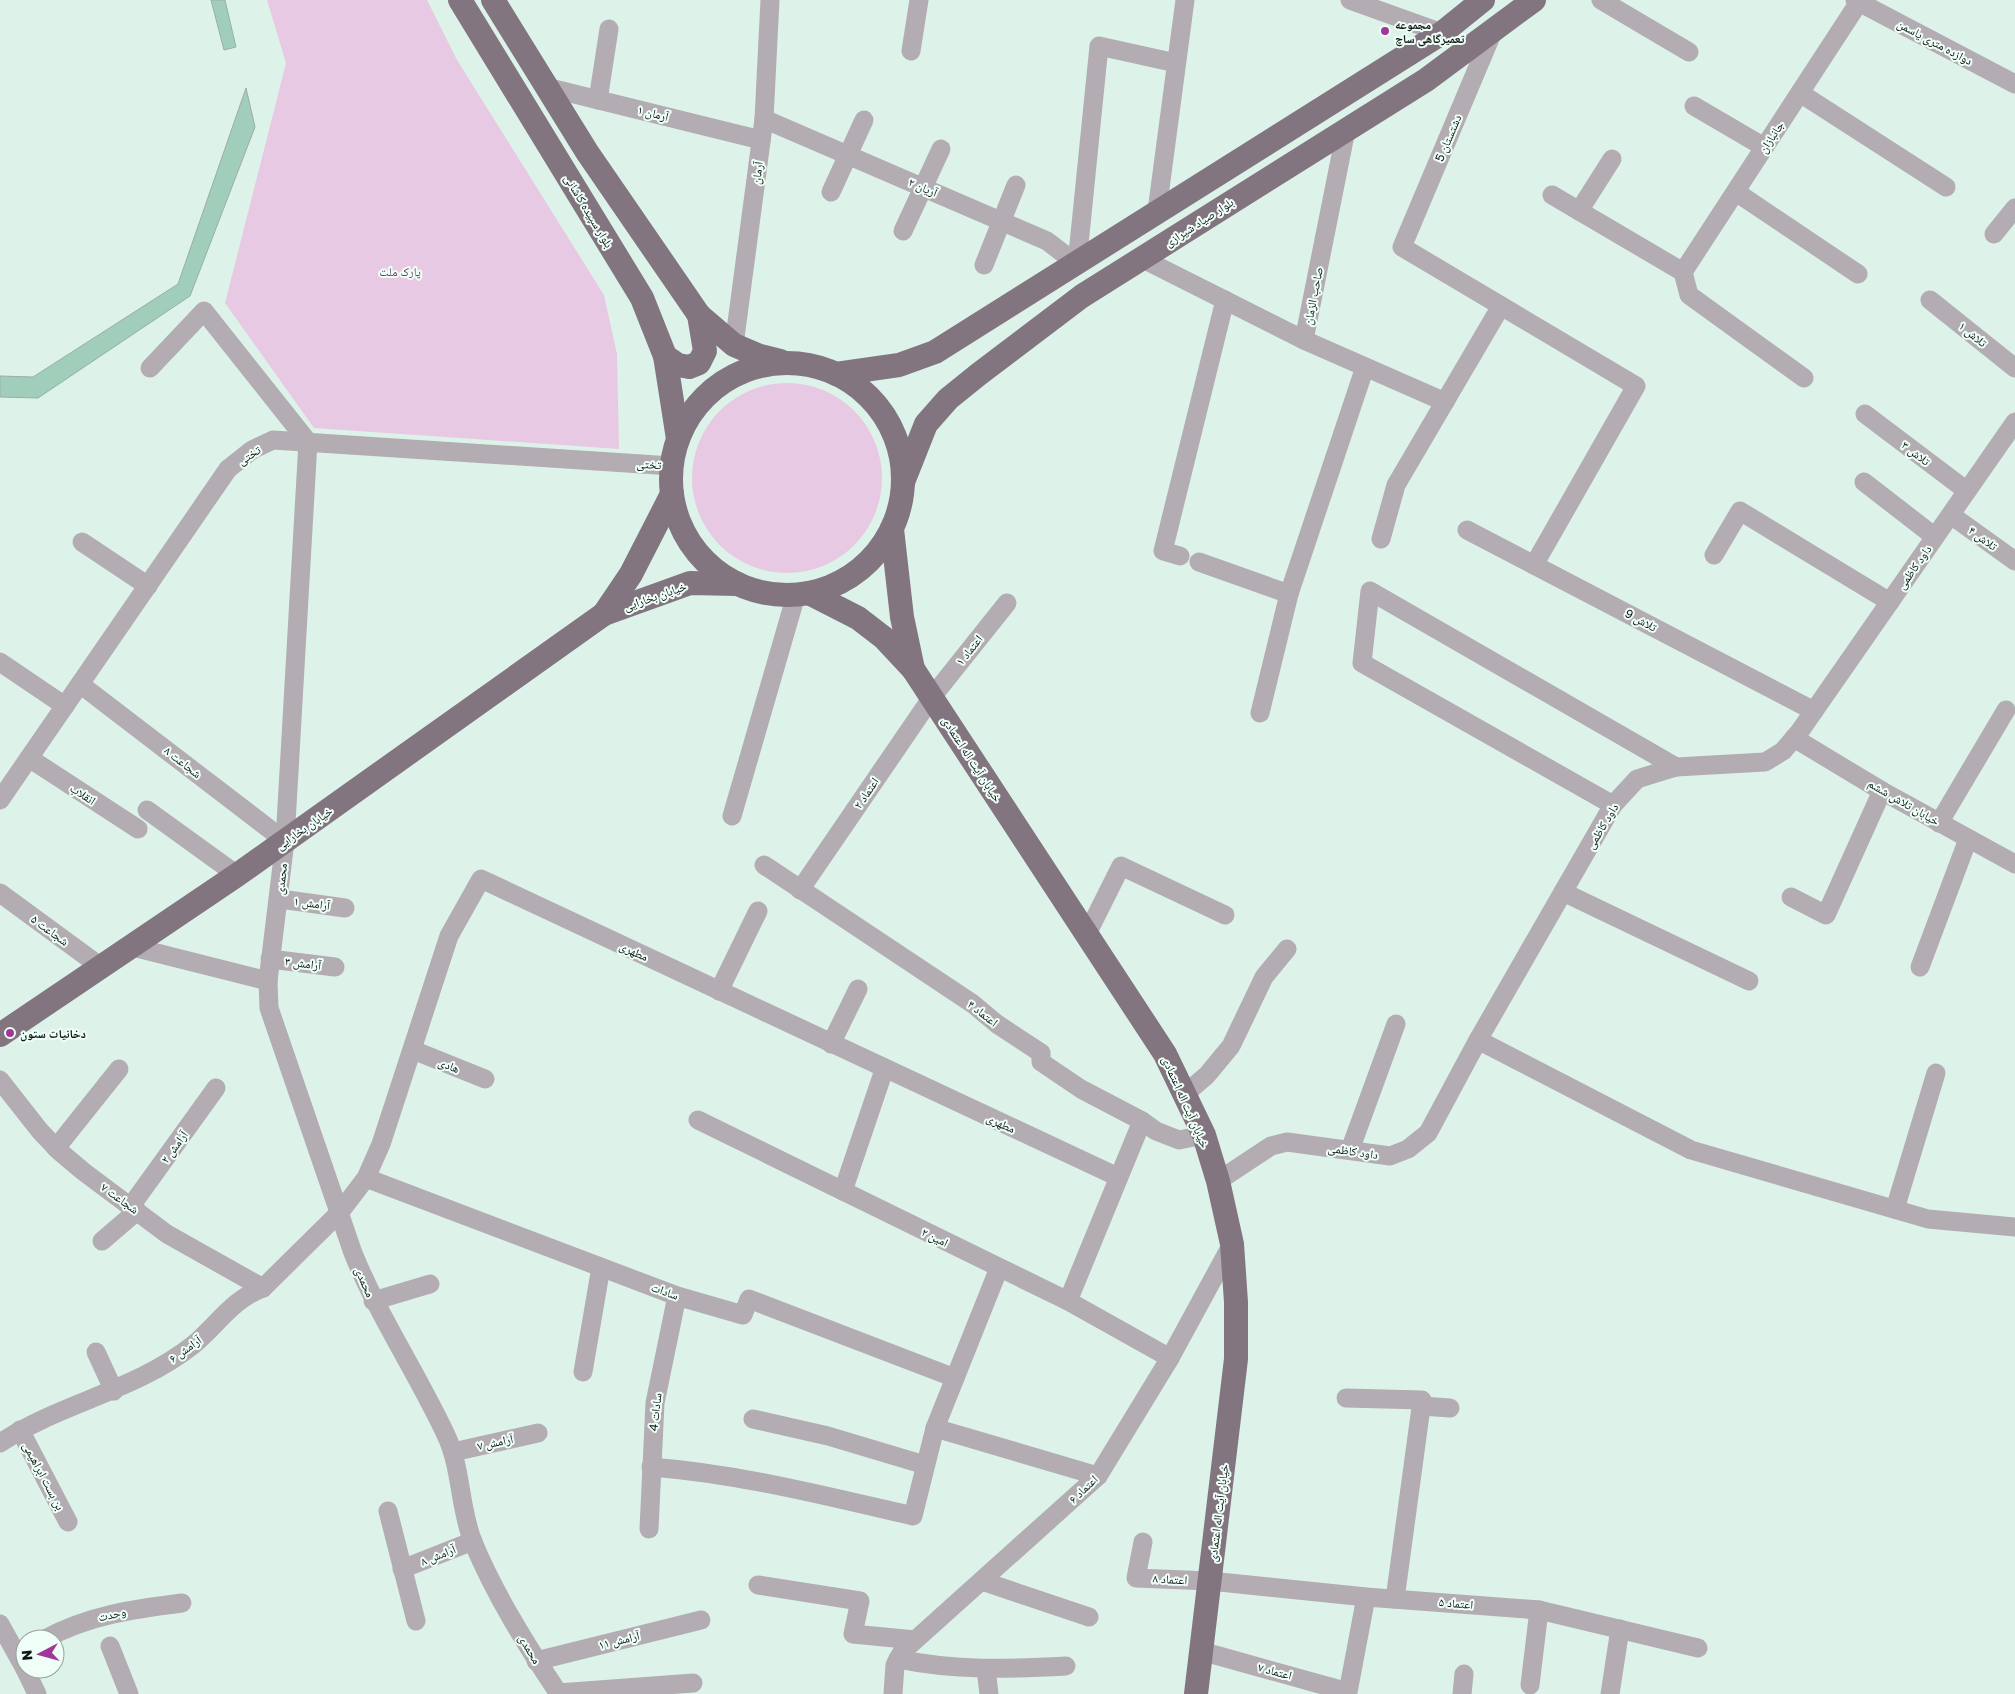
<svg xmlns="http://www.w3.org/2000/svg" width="2015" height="1694" viewBox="0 0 2015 1694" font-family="'Golos Text','Noto Naskh Arabic',sans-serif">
	<rect width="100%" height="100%" fill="#ddf3e9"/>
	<g fill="#e8c9e3">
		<path d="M 267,0 L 427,0 L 457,60 L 604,295 L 617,354 L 619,449 L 314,428 L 225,303 L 286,63 Z"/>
		<circle cx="787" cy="478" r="95"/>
	</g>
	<g fill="#a0cebb" stroke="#99afa5">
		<path d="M 211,0 L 225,0 L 236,47 L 224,50 Z"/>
		<path d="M 246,88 L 255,127 L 190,296 L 38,398 L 0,397 L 0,376 L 33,377 L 178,284 Z"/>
	</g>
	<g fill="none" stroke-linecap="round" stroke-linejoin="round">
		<g stroke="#b3acb2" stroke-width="19">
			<path d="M 1350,0 L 1442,33"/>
			<path d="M 1601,0 L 1689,52"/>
			<path d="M 1855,0 L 2015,84"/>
			<path d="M 1494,29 L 1402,247 L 1636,386 L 1534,565"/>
			<path d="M 911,51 L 919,0"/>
			<path d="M 546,87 L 761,140"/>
			<path d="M 1800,93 L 1946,187"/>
			<path d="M 598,100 L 609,29"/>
			<path d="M 1694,106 L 1764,147"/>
			<path d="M 764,119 L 1047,241 L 1077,264"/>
			<path d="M 1346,130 L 1304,340 L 1445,402"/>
			<path d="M 831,192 L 864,120"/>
			<path d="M 1736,192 L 1858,274"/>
			<path d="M 1552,195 L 1683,272 L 1689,295 L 1804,378"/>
			<path d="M 1157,211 L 1185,0"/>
			<path d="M 1579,211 L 1612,159"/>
			<path d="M 903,231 L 941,149"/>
			<path d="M 1994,234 L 2015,208"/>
			<path d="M 1143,259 L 1304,340"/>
			<path d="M 1077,264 L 1099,46 L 1176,63"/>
			<path d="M 984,265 L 1016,185"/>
			<path d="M 1683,272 L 1859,2"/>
			<path d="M 1930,300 L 2015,368"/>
			<path d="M 734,345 L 764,119 L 770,0"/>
			<path d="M 150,368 L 204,311 L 308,442 L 285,841 L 268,981 L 269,1008 L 353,1253 C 379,1317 417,1373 446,1435 C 462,1469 459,1507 473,1542 C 495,1595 527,1646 559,1694"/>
			<path d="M 1865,414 L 1967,491"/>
			<path d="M 1864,482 L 1935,537"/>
			<path d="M 1951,515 L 2015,561"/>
			<path d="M 1467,530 L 1814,711"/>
			<path d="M 1381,539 L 1396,485 L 1501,306"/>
			<path d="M 82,542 L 148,586"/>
			<path d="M 1714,555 L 1740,511 L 1890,602"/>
			<path d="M 1180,556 L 1163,551 L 1225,300"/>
			<path d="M 1199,562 L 1289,594 L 1365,367"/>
			<path d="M 0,662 L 65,706"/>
			<path d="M 80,684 L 285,841"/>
			<path d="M 1260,713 L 1289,594"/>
			<path d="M 1794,738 L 1882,791 L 2015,864"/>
			<path d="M 29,758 L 138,829"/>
			<path d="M 0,800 L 228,469 L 252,450 L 273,440 L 672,466"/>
			<path d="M 1613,805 L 1362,663 L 1370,591 L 1676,767"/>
			<path d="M 147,810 L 237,875"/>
			<path d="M 732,816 L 796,595"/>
			<path d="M 1939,823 L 2006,710"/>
			<path d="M 764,865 L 973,1004 L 997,1024 L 1041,1053 L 1041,1062 L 1081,1089 L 1142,1121 L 1156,1131 L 1179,1140 L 1204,1135"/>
			<path d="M 800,890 L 932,697 L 1007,603"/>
			<path d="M 1563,892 L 1749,981"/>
			<path d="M 0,893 L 101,967"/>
			<path d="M 1791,897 L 1826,915 L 1882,791"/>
			<path d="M 280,899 L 345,908"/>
			<path d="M 1087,934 L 1121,866 L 1225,915"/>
			<path d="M 133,947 L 268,981"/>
			<path d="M 270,959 L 335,967"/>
			<path d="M 1920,967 L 1968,839"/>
			<path d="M 719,991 L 758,911"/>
			<path d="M 1478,1040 L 1691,1150 L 1928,1219 L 2015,1227"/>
			<path d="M 831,1044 L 858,989"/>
			<path d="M 413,1050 L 485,1079"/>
			<path d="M 0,1080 L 40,1131 L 59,1151 L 84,1172 L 167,1234 L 263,1288"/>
			<path d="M 1185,1094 L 1207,1075 L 1231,1046 L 1264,977 L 1287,949"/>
			<path d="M 698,1120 L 1068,1301 L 1170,1358"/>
			<path d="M 56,1148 L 119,1069"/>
			<path d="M 1350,1150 L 1396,1024"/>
			<path d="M 366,1178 L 677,1296 L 743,1315 L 749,1299 L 955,1378"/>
			<path d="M 1218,1181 L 1271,1146 L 1287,1142 L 1390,1156 L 1408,1149 L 1428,1133 L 1478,1040 L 1613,805 L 1637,779 L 1676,767 L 1765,762 L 1783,751 L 1800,731 L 2015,422"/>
			<path d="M 843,1191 L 884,1070"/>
			<path d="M 131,1206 L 216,1088"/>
			<path d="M 1895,1209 L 1936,1073"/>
			<path d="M 102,1241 L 137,1211"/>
			<path d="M 373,1301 L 430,1284"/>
			<path d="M 1068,1301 L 1142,1121"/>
			<path d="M 96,1352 L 114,1391"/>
			<path d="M 583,1372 L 601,1267"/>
			<path d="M 1346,1398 L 1422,1400 L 1395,1599"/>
			<path d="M 1421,1406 L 1450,1408"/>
			<path d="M 753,1419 L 828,1436 L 925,1465"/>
			<path d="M 935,1428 L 1098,1476"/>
			<path d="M 20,1430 L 68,1522"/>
			<path d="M 0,1443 C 60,1403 135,1391 193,1345 C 216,1326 234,1298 263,1288 L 340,1212 L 366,1178 L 381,1144 L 449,936 L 481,879 L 1118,1177"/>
			<path d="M 453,1452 L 538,1433"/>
			<path d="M 651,1467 C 740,1474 827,1496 913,1516 L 935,1428 L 999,1268"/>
			<path d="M 388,1511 L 416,1621"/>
			<path d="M 649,1529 L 655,1403 L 677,1296"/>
			<path d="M 1143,1542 L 1136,1578 L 1210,1581 L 1366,1597 L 1539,1610 L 1698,1648"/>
			<path d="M 402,1569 L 473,1541"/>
			<path d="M 982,1581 L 1089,1617"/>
			<path d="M 758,1585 L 860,1601 L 853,1634 L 915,1640"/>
			<path d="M 0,1624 L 25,1669"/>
			<path d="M 45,1639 C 89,1615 134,1609 182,1603"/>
			<path d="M 110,1646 L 129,1694"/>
			<path d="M 1201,1651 L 1348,1692 L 1366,1597"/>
			<path d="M 898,1659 C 956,1671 1008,1669 1066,1666"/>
			<path d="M 536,1661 L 701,1620"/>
			<path d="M 25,1669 L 37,1694"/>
			<path d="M 986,1669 L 989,1694"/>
			<path d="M 1530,1685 L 1539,1610"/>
			<path d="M 558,1693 L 693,1683"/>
			<path d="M 893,1694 L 895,1665 L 902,1652 L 1098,1476 L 1170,1358 L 1232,1244"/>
			<path d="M 1462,1694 L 1464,1674"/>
			<path d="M 1610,1694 L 1620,1629"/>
		</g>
		<g stroke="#837580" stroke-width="24">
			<path d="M 460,0 L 642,298 L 665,356 L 678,439"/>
			<path d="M 493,0 L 587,152 L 699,315 L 734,345 L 760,356 L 780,361"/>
			<path d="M 665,356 L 678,365 L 689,367 L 699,363 L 705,351 L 699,315"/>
			<circle cx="787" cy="479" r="116"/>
			<path d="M 836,374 L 899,365 L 935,352 L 1442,33 L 1483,0"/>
			<path d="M 903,482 L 926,424 L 948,399 L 979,374 L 1082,296 L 1426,80 L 1534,0"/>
			<path d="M 809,593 L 858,618 L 884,638 L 913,669 L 902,617 L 892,529"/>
			<path d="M 604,614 L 631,574 L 672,494"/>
			<path d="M 913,669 L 1165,1054 L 1204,1135 L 1218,1181 L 1232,1244 L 1236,1302 L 1236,1359 L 1196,1694"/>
			<path d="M 0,1035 L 237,875 L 604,614 L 690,583 L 737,584"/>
		</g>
	</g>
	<g fill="#a13799" stroke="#f0fef8" stroke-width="2">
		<circle cx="1385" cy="31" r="5"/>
		<circle cx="10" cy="1033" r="5"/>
	</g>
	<g text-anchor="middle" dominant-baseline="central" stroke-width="4" stroke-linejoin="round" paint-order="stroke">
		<g font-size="12" font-weight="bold" fill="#0f1714" stroke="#f0fef8" text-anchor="start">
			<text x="1395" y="24">مجموعه<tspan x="1395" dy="14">تعمیرگاهی ساچ</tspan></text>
			<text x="20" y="1033">دخانیات ستون</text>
		</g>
		<g font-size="12" fill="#0f1714" stroke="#f0fef8">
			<text transform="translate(1935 42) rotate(28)">دوازده متری یاسمن</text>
			<text transform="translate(653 113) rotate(14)">آرمان ۱</text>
			<text transform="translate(1771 137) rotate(-57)">جانبازان</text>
			<text transform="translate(1448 138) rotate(-67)">دشتستان 5</text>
			<text transform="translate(757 173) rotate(-83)">آرمان</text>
			<text transform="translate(923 187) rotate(23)">آریان ۲</text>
			<text transform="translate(589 211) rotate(59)">بلوار سپیده کاشانی</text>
			<text transform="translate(1199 222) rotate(-33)">بلوار صیاد شیرازی</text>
			<text transform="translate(1313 296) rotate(-79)">صاحب الزمان</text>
			<text transform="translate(1973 334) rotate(39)">تلاش ۱</text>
			<text transform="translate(1916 453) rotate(37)">تلاش ۳</text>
			<text transform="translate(249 455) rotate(-33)">تختی</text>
			<text transform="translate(649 464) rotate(4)">تختی</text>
			<text transform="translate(1983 538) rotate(36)">تلاش ۴</text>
			<text transform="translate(1914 567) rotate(-55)">داود کاظمی</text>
			<text transform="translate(655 596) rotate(-19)">خیابان بخارایی</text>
			<text transform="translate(1641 620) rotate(28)">تلاش 9</text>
			<text transform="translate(969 650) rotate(-51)">اعتماد ۱</text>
			<text transform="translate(972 759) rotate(57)">خیابان آیت اله اعتمادی</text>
			<text transform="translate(183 762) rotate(38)">شجاعت ۸</text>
			<text transform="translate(866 793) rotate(-56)">اعتماد ۲</text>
			<text transform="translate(83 794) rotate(33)">انقلاب</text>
			<text transform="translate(1904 802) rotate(30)">خیابان تلاش ششم</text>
			<text transform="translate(1602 826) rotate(-59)">داود کاظمی</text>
			<text transform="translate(304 828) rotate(-35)">خیابان بخارایی</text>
			<text transform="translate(281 879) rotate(-84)">محمدی</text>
			<text transform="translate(312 903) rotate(8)">آرامش ۱</text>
			<text transform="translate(50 930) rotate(36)">شجاعت ۵</text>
			<text transform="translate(634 951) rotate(25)">مطهری</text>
			<text transform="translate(303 963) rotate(7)">آرامش ۳</text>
			<text transform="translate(983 1013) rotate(38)">اعتماد ۴</text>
			<text transform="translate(449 1065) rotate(22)">هادی</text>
			<text transform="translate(1186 1102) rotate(66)">خیابان آیت اله اعتمادی</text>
			<text transform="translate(1001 1123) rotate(25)">مطهری</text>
			<text transform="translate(174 1147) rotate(-54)">آرامش ۲</text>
			<text transform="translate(1353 1151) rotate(8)">داود کاظمی</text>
			<text transform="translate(120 1198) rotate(36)">شجاعت ۷</text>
			<text transform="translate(935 1237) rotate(26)">امین ۲</text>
			<text transform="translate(365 1282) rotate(66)">محمدی</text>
			<text transform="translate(665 1291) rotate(20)">سادات</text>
			<text transform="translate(185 1349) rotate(-35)">آرامش ۶</text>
			<text transform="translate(655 1412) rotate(-83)">سادات 4</text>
			<text transform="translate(495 1442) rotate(-12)">آرامش ۷</text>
			<text transform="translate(44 1476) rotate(62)">بن بست ابراهیمی</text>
			<text transform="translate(1083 1489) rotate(-44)">اعتماد ۶</text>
			<text transform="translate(1218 1513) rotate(-83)">خیابان آیت اله اعتمادی</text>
			<text transform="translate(438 1555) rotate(-22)">آرامش ۸</text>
			<text transform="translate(1170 1579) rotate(3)">اعتماد ۸</text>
			<text transform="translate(1456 1603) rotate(5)">اعتماد ۵</text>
			<text transform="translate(112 1614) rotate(-13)">وحدت</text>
			<text transform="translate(619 1640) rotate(-14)">آرامش ۱۱</text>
			<text transform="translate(530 1649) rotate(59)">محمدی</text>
			<text transform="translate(1275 1671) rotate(15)">اعتماد ۷</text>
		</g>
		<g font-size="12" fill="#683b62" stroke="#f0fef8">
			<text x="400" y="271">پارک ملت</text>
		</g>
	</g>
	<g transform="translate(40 1654) rotate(264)"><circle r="24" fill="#f0fef8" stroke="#96a29d"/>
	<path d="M0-4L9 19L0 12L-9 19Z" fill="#a13799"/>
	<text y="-8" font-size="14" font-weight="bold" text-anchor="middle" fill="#0f1714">N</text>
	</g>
</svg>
